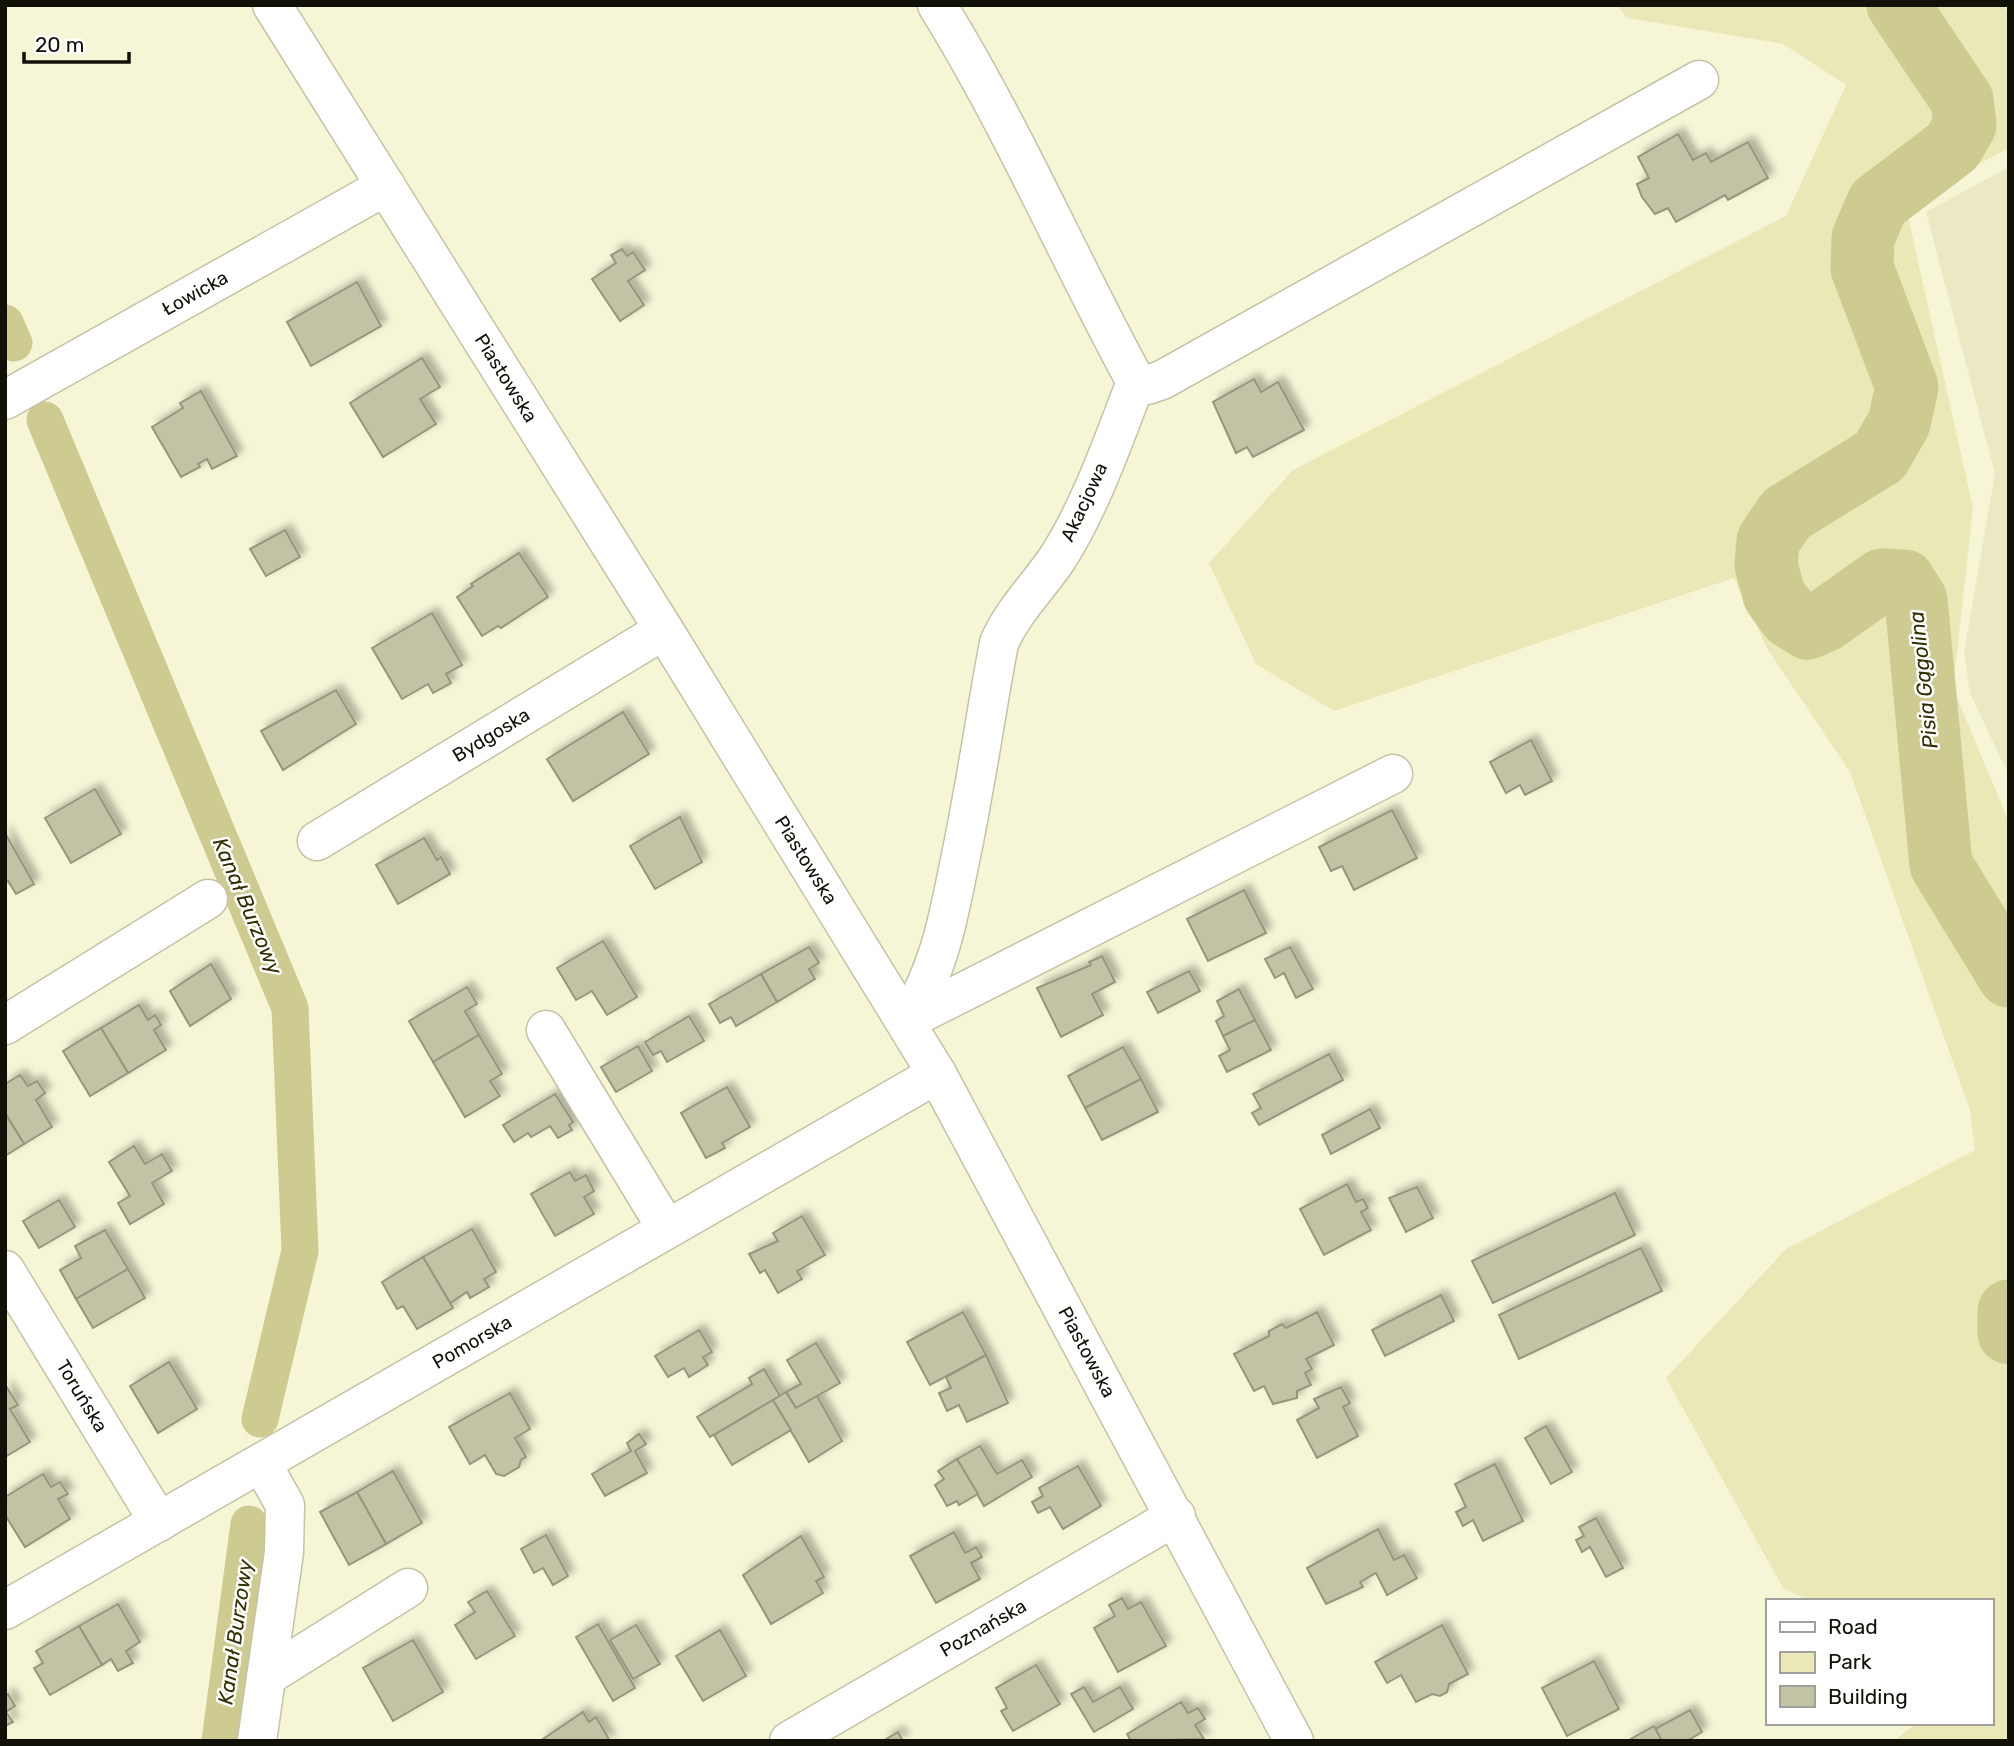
<svg xmlns="http://www.w3.org/2000/svg" width="2014" height="1746" viewBox="0 0 2014 1746" font-family="Rubik,sans-serif">
	<defs>
		<filter id="shadow"><feDropShadow dx="6" dy="-6" stdDeviation="3.5" flood-color="#0004"/></filter>
	</defs>
	<rect width="100%" height="100%" fill="#f6f6d7"/>
	<path fill="#eae9c3" d="M 2009,167 L 2009,776 L 1970,693 L 1964,652 L 1995,474 L 1926,212 Z"/>
	<path fill="#e9e8b6" d="M 1617,5 L 2004,5 L 2009,15 L 2009,148 L 1905,203 L 1973,508 L 1953,688 L 2009,822 L 2009,1741 L 1894,1741 L 1916,1723 L 1991,1723 L 1991,1601 L 1810,1601 L 1783,1588 L 1666,1378 L 1786,1249 L 1975,1150 L 1970,1110 L 1850,772 L 1767,648 L 1734,578 L 1334,711 L 1256,664 L 1209,563 L 1293,470 L 1786,216 L 1846,85 L 1783,44 L 1627,18 Z"/>
	<g fill="none" stroke-linecap="round" stroke-linejoin="round">
		<g stroke="#cdcb90" stroke-width="37">
			<path d="M 5,323 L 14,343"/>
			<path d="M 45,420 L 290,1008 L 300,1251 L 260,1419"/>
			<path d="M 220,1741 L 249,1524"/>
		</g>
		<g stroke="#cdcb90" stroke-width="63">
			<path d="M 1898,5 L 1962,100 L 1965,125 L 1952,147 L 1878,203 L 1863,238 L 1862,268 L 1907,387 L 1899,423 L 1880,456 L 1786,514 L 1768,541 L 1766,565 L 1774,595 L 1790,617 L 1808,628 L 1824,621 L 1882,580 L 1904,581 L 1916,600 L 1941,865 L 2009,976"/>
			<path d="M 2009,1311 L 2009,1333"/>
		</g>
	</g>
	<g fill="#c2c2a5" stroke="#97967b" stroke-width="2" filter="url(#shadow)">
		<path d="M 1678,134 L 1693,160 L 1706,153 L 1711,162 L 1748,142 L 1768,178 L 1728,200 L 1725,195 L 1676,222 L 1668,208 L 1655,214 L 1642,197 L 1637,184 L 1649,178 L 1638,157 Z"/>
		<path d="M 622,249 L 627,256 L 633,252 L 645,270 L 628,281 L 644,305 L 620,321 L 592,279 L 616,263 L 611,255 Z"/>
		<path d="M 357,282 L 381,326 L 311,366 L 287,322 Z"/>
		<path d="M 422,358 L 440,387 L 420,399 L 436,424 L 383,457 L 350,403 Z"/>
		<path d="M 1254,379 L 1261,392 L 1278,382 L 1304,430 L 1253,457 L 1247,447 L 1236,453 L 1213,402 Z"/>
		<path d="M 201,391 L 237,456 L 212,469 L 207,459 L 198,464 L 200,467 L 181,477 L 152,427 L 183,408 L 180,403 Z"/>
		<path d="M 285,530 L 300,557 L 266,576 L 250,549 Z"/>
		<path d="M 519,553 L 548,597 L 501,628 L 498,626 L 482,636 L 457,597 L 473,586 L 471,584 Z"/>
		<path d="M 432,613 L 462,665 L 446,674 L 451,683 L 433,693 L 428,684 L 402,699 L 372,648 Z"/>
		<path d="M 336,690 L 356,724 L 283,770 L 261,731 Z"/>
		<path d="M 623,712 L 649,754 L 573,801 L 547,759 Z"/>
		<path d="M 1531,740 L 1552,781 L 1525,795 L 1520,785 L 1506,793 L 1490,762 Z"/>
		<path d="M 95,789 L 121,834 L 71,863 L 45,818 Z"/>
		<path d="M 1392,810 L 1417,858 L 1354,890 L 1342,866 L 1331,871 L 1319,847 Z"/>
		<path d="M 680,817 L 702,862 L 655,889 L 630,846 Z"/>
		<path d="M 5,833 L 34,884 L 16,894 L 8,881 L 5,883 Z"/>
		<path d="M 424,838 L 437,860 L 441,857 L 450,874 L 398,904 L 376,865 Z"/>
		<path d="M 1244,890 L 1266,933 L 1208,961 L 1187,919 Z"/>
		<path d="M 603,941 L 637,997 L 607,1015 L 592,991 L 576,1000 L 557,968 Z"/>
		<path d="M 809,947 L 819,963 L 809,969 L 815,979 L 777,1002 L 761,974 Z"/>
		<path d="M 1290,947 L 1313,989 L 1296,998 L 1284,973 L 1275,978 L 1265,959 Z"/>
		<path d="M 1102,956 L 1115,982 L 1092,994 L 1103,1015 L 1061,1037 L 1037,988 L 1091,965 L 1089,962 Z"/>
		<path d="M 211,964 L 231,999 L 190,1026 L 170,991 Z"/>
		<path d="M 1189,971 L 1200,991 L 1158,1013 L 1147,992 Z"/>
		<path d="M 761,974 L 777,1002 L 736,1026 L 731,1017 L 720,1023 L 709,1004 Z"/>
		<path d="M 467,987 L 477,1004 L 465,1011 L 479,1035 L 433,1062 L 409,1021 Z"/>
		<path d="M 1239,989 L 1255,1020 L 1223,1036 L 1216,1021 L 1224,1016 L 1217,1001 Z"/>
		<path d="M 139,1005 L 148,1020 L 155,1015 L 161,1025 L 154,1030 L 166,1050 L 128,1073 L 101,1028 Z"/>
		<path d="M 689,1016 L 704,1041 L 667,1062 L 661,1051 L 653,1055 L 645,1042 Z"/>
		<path d="M 1255,1020 L 1271,1050 L 1227,1072 L 1219,1056 L 1230,1050 L 1223,1036 Z"/>
		<path d="M 101,1028 L 128,1073 L 90,1096 L 63,1051 Z"/>
		<path d="M 479,1035 L 502,1074 L 490,1081 L 500,1096 L 465,1117 L 433,1062 Z"/>
		<path d="M 638,1046 L 652,1071 L 616,1092 L 601,1067 Z"/>
		<path d="M 1123,1047 L 1141,1079 L 1085,1108 L 1068,1076 Z"/>
		<path d="M 1329,1054 L 1343,1080 L 1259,1125 L 1252,1113 L 1261,1108 L 1253,1094 Z"/>
		<path d="M 20,1075 L 28,1086 L 37,1081 L 45,1093 L 36,1100 L 52,1127 L 24,1144 L 5,1113 L 5,1084 Z"/>
		<path d="M 1141,1079 L 1158,1112 L 1102,1140 L 1085,1108 Z"/>
		<path d="M 727,1087 L 750,1127 L 722,1143 L 725,1148 L 706,1158 L 681,1113 Z"/>
		<path d="M 555,1094 L 573,1122 L 569,1125 L 572,1130 L 558,1138 L 550,1126 L 531,1137 L 528,1133 L 514,1142 L 503,1125 Z"/>
		<path d="M 1370,1109 L 1380,1128 L 1331,1154 L 1322,1135 Z"/>
		<path d="M 5,1113 L 24,1144 L 5,1156 Z"/>
		<path d="M 134,1146 L 145,1164 L 162,1154 L 172,1171 L 152,1183 L 164,1204 L 130,1224 L 118,1203 L 130,1196 L 109,1162 Z"/>
		<path d="M 570,1172 L 575,1181 L 586,1175 L 594,1191 L 584,1197 L 594,1214 L 555,1236 L 531,1194 Z"/>
		<path d="M 1347,1184 L 1356,1202 L 1363,1199 L 1368,1208 L 1361,1212 L 1371,1230 L 1324,1255 L 1300,1209 Z"/>
		<path d="M 1417,1187 L 1433,1218 L 1406,1232 L 1389,1198 Z"/>
		<path d="M 1615,1193 L 1635,1235 L 1493,1303 L 1472,1261 Z"/>
		<path d="M 59,1200 L 75,1227 L 39,1248 L 23,1221 Z"/>
		<path d="M 802,1216 L 825,1255 L 797,1271 L 802,1279 L 778,1293 L 765,1270 L 760,1273 L 749,1254 L 778,1241 L 773,1233 Z"/>
		<path d="M 472,1229 L 496,1272 L 484,1279 L 489,1287 L 470,1298 L 467,1292 L 450,1303 L 423,1257 Z"/>
		<path d="M 105,1230 L 128,1269 L 76,1299 L 60,1270 L 81,1258 L 75,1246 Z"/>
		<path d="M 1641,1248 L 1662,1291 L 1519,1359 L 1499,1315 Z"/>
		<path d="M 423,1257 L 453,1308 L 417,1329 L 403,1306 L 397,1309 L 382,1282 Z"/>
		<path d="M 128,1269 L 145,1298 L 93,1328 L 76,1299 Z"/>
		<path d="M 1441,1295 L 1454,1321 L 1385,1356 L 1372,1330 Z"/>
		<path d="M 963,1312 L 986,1355 L 930,1385 L 907,1342 Z"/>
		<path d="M 1317,1312 L 1334,1345 L 1306,1359 L 1312,1369 L 1305,1373 L 1311,1385 L 1297,1391 L 1297,1398 L 1273,1404 L 1264,1386 L 1254,1391 L 1234,1354 L 1269,1336 L 1269,1331 L 1282,1324 L 1286,1328 Z"/>
		<path d="M 699,1330 L 712,1352 L 703,1357 L 708,1365 L 689,1377 L 684,1368 L 668,1377 L 655,1356 Z"/>
		<path d="M 816,1343 L 840,1383 L 796,1408 L 786,1392 L 801,1384 L 787,1360 Z"/>
		<path d="M 986,1355 L 1008,1403 L 967,1422 L 959,1405 L 947,1411 L 939,1393 L 951,1388 L 946,1377 Z"/>
		<path d="M 169,1362 L 197,1409 L 158,1433 L 130,1386 Z"/>
		<path d="M 764,1369 L 780,1396 L 710,1437 L 697,1417 L 752,1384 L 749,1378 Z"/>
		<path d="M 6,1386 L 18,1405 L 10,1409 L 30,1442 L 5,1457 Z"/>
		<path d="M 1341,1387 L 1350,1403 L 1343,1407 L 1358,1436 L 1317,1458 L 1297,1420 L 1319,1408 L 1314,1399 Z"/>
		<path d="M 786,1392 L 796,1408 L 817,1396 L 842,1441 L 809,1462 L 773,1400 Z"/>
		<path d="M 510,1393 L 530,1429 L 515,1438 L 526,1457 L 521,1460 L 519,1467 L 504,1476 L 496,1474 L 485,1455 L 470,1464 L 449,1427 Z"/>
		<path d="M 773,1400 L 791,1430 L 732,1465 L 714,1435 Z"/>
		<path d="M 1546,1426 L 1572,1472 L 1551,1484 L 1525,1438 Z"/>
		<path d="M 639,1434 L 646,1444 L 635,1451 L 647,1473 L 605,1496 L 592,1474 L 631,1451 L 627,1443 Z"/>
		<path d="M 980,1446 L 997,1474 L 1022,1460 L 1032,1477 L 984,1506 L 957,1459 Z"/>
		<path d="M 957,1459 L 978,1494 L 959,1505 L 957,1501 L 947,1506 L 935,1485 L 944,1479 L 938,1471 Z"/>
		<path d="M 1495,1464 L 1523,1521 L 1483,1541 L 1473,1520 L 1463,1526 L 1456,1512 L 1466,1507 L 1455,1484 Z"/>
		<path d="M 1078,1466 L 1101,1506 L 1063,1529 L 1050,1507 L 1038,1513 L 1032,1502 L 1043,1496 L 1039,1488 Z"/>
		<path d="M 393,1471 L 422,1523 L 386,1544 L 357,1492 Z"/>
		<path d="M 43,1474 L 51,1487 L 60,1482 L 68,1494 L 58,1499 L 70,1519 L 25,1547 L 5,1515 L 5,1497 Z"/>
		<path d="M 357,1492 L 386,1544 L 349,1565 L 320,1512 Z"/>
		<path d="M 1596,1518 L 1623,1568 L 1606,1577 L 1590,1547 L 1582,1552 L 1576,1540 L 1584,1536 L 1579,1527 Z"/>
		<path d="M 1378,1529 L 1394,1560 L 1404,1555 L 1417,1578 L 1387,1595 L 1376,1573 L 1360,1582 L 1363,1587 L 1326,1604 L 1307,1568 Z"/>
		<path d="M 954,1532 L 965,1553 L 976,1547 L 982,1557 L 971,1563 L 980,1579 L 936,1603 L 910,1556 Z"/>
		<path d="M 546,1535 L 568,1576 L 553,1585 L 543,1568 L 534,1573 L 521,1549 Z"/>
		<path d="M 801,1536 L 824,1577 L 816,1581 L 823,1593 L 771,1624 L 743,1575 Z"/>
		<path d="M 487,1591 L 515,1636 L 476,1659 L 455,1625 L 475,1612 L 468,1602 Z"/>
		<path d="M 1122,1598 L 1128,1609 L 1141,1602 L 1166,1646 L 1118,1672 L 1094,1628 L 1115,1616 L 1109,1605 Z"/>
		<path d="M 118,1604 L 140,1642 L 126,1651 L 133,1663 L 118,1671 L 111,1659 L 102,1665 L 79,1626 Z"/>
		<path d="M 598,1624 L 635,1688 L 613,1701 L 576,1637 Z"/>
		<path d="M 636,1625 L 660,1664 L 633,1679 L 610,1640 Z"/>
		<path d="M 1442,1625 L 1468,1674 L 1449,1684 L 1447,1692 L 1440,1696 L 1432,1694 L 1416,1702 L 1401,1675 L 1387,1683 L 1375,1662 Z"/>
		<path d="M 79,1626 L 102,1665 L 50,1695 L 34,1668 L 43,1663 L 36,1651 Z"/>
		<path d="M 720,1630 L 746,1676 L 703,1701 L 676,1656 Z"/>
		<path d="M 413,1640 L 443,1692 L 393,1721 L 363,1668 Z"/>
		<path d="M 1594,1661 L 1619,1709 L 1567,1736 L 1542,1688 Z"/>
		<path d="M 1036,1665 L 1060,1704 L 1013,1731 L 1001,1711 L 1007,1708 L 996,1688 Z"/>
		<path d="M 1084,1687 L 1093,1702 L 1120,1687 L 1133,1709 L 1094,1732 L 1071,1694 Z"/>
		<path d="M 8,1694 L 15,1706 L 6,1712 L 13,1722 L 5,1726 L 5,1695 Z"/>
		<path d="M 1181,1702 L 1188,1713 L 1198,1708 L 1205,1719 L 1195,1725 L 1204,1739 L 1131,1741 L 1127,1734 Z"/>
		<path d="M 1690,1710 L 1702,1732 L 1687,1741 L 1662,1741 L 1655,1729 Z"/>
		<path d="M 583,1712 L 589,1722 L 596,1717 L 610,1741 L 540,1741 Z"/>
		<path d="M 1654,1726 L 1662,1741 L 1627,1741 Z"/>
		<path d="M 898,1732 L 903,1741 L 883,1741 Z"/>
	</g>
	<g fill="none" stroke-linecap="round" stroke-linejoin="round">
		<g stroke="#c4c3a6" stroke-width="41">
			<g id="minor">
				<path d="M 272,5 L 664,630 L 937,1074 L 1294,1741"/>
				<path d="M 1136,382 L 1147,385 L 1162,380 L 1699,80"/>
				<path d="M 5,400 L 386,186"/>
				<path d="M 317,841 L 664,630"/>
				<path d="M 906,1021 C 938,974 948,920 959,865 C 975,791 985,717 999,643 C 1013,611 1037,588 1057,559 C 1091,506 1113,441 1136,382 C 1068,257 1012,126 937,5"/>
				<path d="M 906,1021 L 1393,774"/>
				<path d="M 5,1025 L 208,899"/>
				<path d="M 546,1030 L 667,1229"/>
				<path d="M 5,1270 L 159,1522"/>
				<path d="M 5,1610 L 937,1074"/>
				<path d="M 266,1677 L 408,1588"/>
				<path d="M 257,1741 L 284,1552 L 285,1505 L 262,1464"/>
				<path d="M 789,1741 L 1176,1516"/>
			</g>
		</g>
		<use href="#minor" stroke="#fff" stroke-width="38"/>
	</g>
	<g text-anchor="middle" dominant-baseline="central" stroke-width="5" stroke-linejoin="round" paint-order="stroke">
		<g font-size="19" fill="#121107" stroke="#fff">
			<text transform="translate(195 293) rotate(-29)">Łowicka</text>
			<text transform="translate(506 378) rotate(58)">Piastowska</text>
			<text transform="translate(1084 502) rotate(-65)">Akacjowa</text>
			<text transform="translate(491 735) rotate(-31)">Bydgoska</text>
			<text transform="translate(806 860) rotate(58)">Piastowska</text>
			<text transform="translate(472 1342) rotate(-30)">Pomorska</text>
			<text transform="translate(1087 1352) rotate(62)">Piastowska</text>
			<text transform="translate(82 1396) rotate(59)">Toruńska</text>
			<text transform="translate(983 1628) rotate(-30)">Poznańska</text>
		</g>
		<g font-size="21" font-style="italic" fill="#312f00" stroke="#fff">
			<text transform="translate(1923 680) rotate(-96)">Pisia Gągolina</text>
			<text transform="translate(248 906) rotate(67)">Kanał Burzowy</text>
			<text transform="translate(235 1632) rotate(-82)">Kanał Burzowy</text>
		</g>
	</g>
	<rect width="2014" height="1746" fill="none" stroke="#121107" stroke-width="14"/>
	<rect x="1766" y="1599" width="228" height="126" fill="#ffffff" stroke="#a0a09c" stroke-width="2"/>
	<rect x="1780" y="1622" width="35" height="10" fill="#ffffff" stroke="#a0a09c" stroke-width="2"/>
	<text x="1828" y="1634" font-size="21" fill="#121107">Road</text>
	<rect x="1780" y="1652" width="35" height="21" fill="#e9e8b6" stroke="#a0a09c" stroke-width="2"/>
	<text x="1828" y="1669" font-size="21" fill="#121107">Park</text>
	<rect x="1780" y="1686" width="35" height="21" fill="#c2c2a5" stroke="#a0a09c" stroke-width="2"/>
	<text x="1828" y="1704" font-size="21" fill="#121107">Building</text>
	<path d="M24 52v10h105v-10" fill="none" stroke="#121107" stroke-width="3.5"/>
	<text x="35" y="52" font-size="21" fill="#121107" stroke="#ffffff" stroke-width="5" paint-order="stroke">20 m</text>
</svg>
